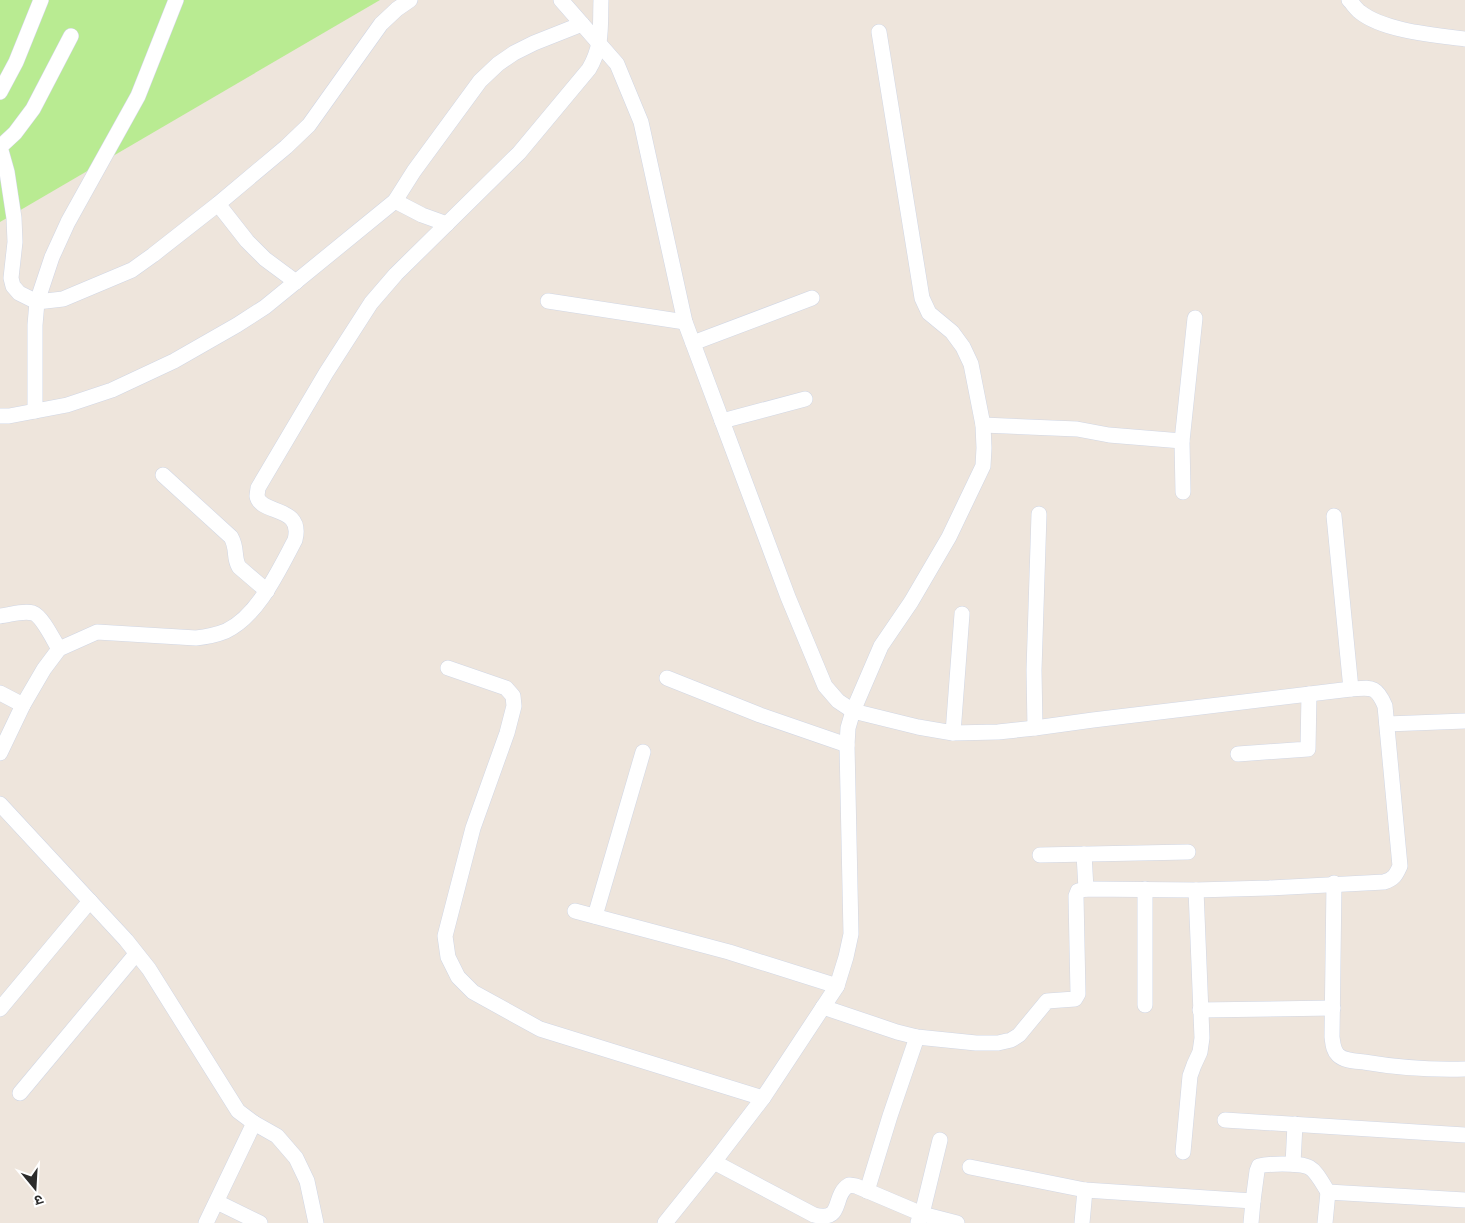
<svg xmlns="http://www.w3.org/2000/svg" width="1465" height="1223" viewBox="0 0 1465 1223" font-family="'Public Sans','Noto Sans Devanagari',sans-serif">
	<rect width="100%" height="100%" fill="#eee5dc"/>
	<path fill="#b9eb92" d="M 0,0 L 380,0 L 0,222 Z"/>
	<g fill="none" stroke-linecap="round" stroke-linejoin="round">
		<g stroke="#d1d7e5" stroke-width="16">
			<g id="minor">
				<path d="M 561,0 L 617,64 L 641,122 L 685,322 L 788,597 L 825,686 L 838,701 L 853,711 L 918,727 L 953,733 L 998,732 L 1035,728 L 1093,720 L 1351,689 C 1371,688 1376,685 1385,706 L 1400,866 C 1396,875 1394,879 1384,882 L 1269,888 L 1196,890 L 1086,889 L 1078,891 L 1076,896 L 1078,994 L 1075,999 L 1047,1001 L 1019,1035 L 1011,1040 L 998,1043 L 976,1043 L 917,1037 L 897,1032 L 823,1007"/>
				<path d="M 1349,0 C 1353,4 1356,9 1360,12 C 1384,31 1434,35 1465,39"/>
				<path d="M 71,36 L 33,109 L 15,133 L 0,147 L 7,172 L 14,218 L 15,242 L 11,278 L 13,286 L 19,293 L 37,302 L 63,299 L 132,270 L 153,255 L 218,204 L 247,241 L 265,259 L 296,282"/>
				<path d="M 0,92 L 16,62 L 41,0"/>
				<path d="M 395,201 L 422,215 L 447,224"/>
				<path d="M 218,204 L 286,147 L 309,125 L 381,24 L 397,9 L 410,0"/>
				<path d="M 548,301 L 685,322"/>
				<path d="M 693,343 L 812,298"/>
				<path d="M 35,411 L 35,325 L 37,302 L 52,257 L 68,222 L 138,96 L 176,0"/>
				<path d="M 0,416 L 9,416 L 67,405 L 112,390 L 174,361 L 237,325 L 265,307 L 395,201 L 414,171 L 480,81 L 498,64 L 514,53 L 534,43 L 582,24"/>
				<path d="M 722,421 L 805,399"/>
				<path d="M 983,425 L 1077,429 L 1109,435 L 1182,441"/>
				<path d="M 163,475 L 231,537 C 238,549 233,557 239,567 L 267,591"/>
				<path d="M 1183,492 L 1182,441 L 1195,318"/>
				<path d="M 1334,516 L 1351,689"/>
				<path d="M 0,616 C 10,615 23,610 33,613 C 42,616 54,641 59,649"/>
				<path d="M 448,668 L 506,688 L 513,696 L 514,706 L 507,733 L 473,828 L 445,936 L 448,957 L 458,977 L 473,992 L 540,1029 L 763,1098"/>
				<path d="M 667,678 L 760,715 L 847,745"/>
				<path d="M 0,693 L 23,705"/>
				<path d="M 1387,724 L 1465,721"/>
				<path d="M 1035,728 L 1034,670 L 1039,514"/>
				<path d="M 953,733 L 962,614"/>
				<path d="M 0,753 L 23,705 L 44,669 L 59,649 L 97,632 L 196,638 C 206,637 216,635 226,631 C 258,616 279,570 295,540 C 304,505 260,515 257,496 C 257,495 258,489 258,488 L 326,373 L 371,303 L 396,274 L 519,153 L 589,69 C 603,45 600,27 601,0"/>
				<path d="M 1238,754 L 1308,749 L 1309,694"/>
				<path d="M 0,804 L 126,940 L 149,969 L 238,1111 L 254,1123 L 277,1136 L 296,1158 L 307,1181 L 316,1223"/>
				<path d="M 1084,854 L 1086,889"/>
				<path d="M 1040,855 L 1188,852"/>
				<path d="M 1334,883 L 1332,1037 C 1333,1044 1333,1050 1338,1055 C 1344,1061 1356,1061 1364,1062 C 1399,1068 1429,1070 1465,1069"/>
				<path d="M 575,911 L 729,952 L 837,986"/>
				<path d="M 595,916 L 643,752"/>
				<path d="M 1145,1005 L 1145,889"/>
				<path d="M 0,1009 L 90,901"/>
				<path d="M 1200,1010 L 1333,1008"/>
				<path d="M 20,1093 L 136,954"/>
				<path d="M 1225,1120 L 1465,1135"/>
				<path d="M 1183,1152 L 1190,1076 L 1194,1065 L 1200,1052 L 1202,1038 L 1196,890"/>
				<path d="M 714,1162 L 814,1215 C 845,1222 831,1196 849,1185 L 856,1186 L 922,1214 L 957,1223"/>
				<path d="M 1293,1164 L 1295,1124"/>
				<path d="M 970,1167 L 1085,1190 L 1253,1201 L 1251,1223"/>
				<path d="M 867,1191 L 890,1116 L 917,1037"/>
				<path d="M 1253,1201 L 1257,1171 L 1259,1166 C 1267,1164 1274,1164 1282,1164 C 1313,1164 1312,1166 1328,1192 L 1465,1200"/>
				<path d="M 217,1202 L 260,1223"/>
				<path d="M 918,1222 L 922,1214 L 940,1140"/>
				<path d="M 206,1223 L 254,1123"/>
				<path d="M 665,1223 L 714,1162 L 763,1098 L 837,986 L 846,957 L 851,934 L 847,745 L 848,728 L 853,711 L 881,646 L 911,602 L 949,537 L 983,466 L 984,448 L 983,425 L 971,364 L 963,347 L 952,332 L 929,313 L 922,298 L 879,32"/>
				<path d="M 1082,1223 L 1085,1190"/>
				<path d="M 1325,1223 L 1328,1192"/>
			</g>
		</g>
		<use href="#minor" stroke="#fff" stroke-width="15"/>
	</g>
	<g transform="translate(35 1188) rotate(162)" stroke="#ffffff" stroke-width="4" paint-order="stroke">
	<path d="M0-4L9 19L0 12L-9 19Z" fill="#2b2b2b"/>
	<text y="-8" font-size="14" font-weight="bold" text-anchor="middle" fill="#2b2b2b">उ</text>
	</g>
</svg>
